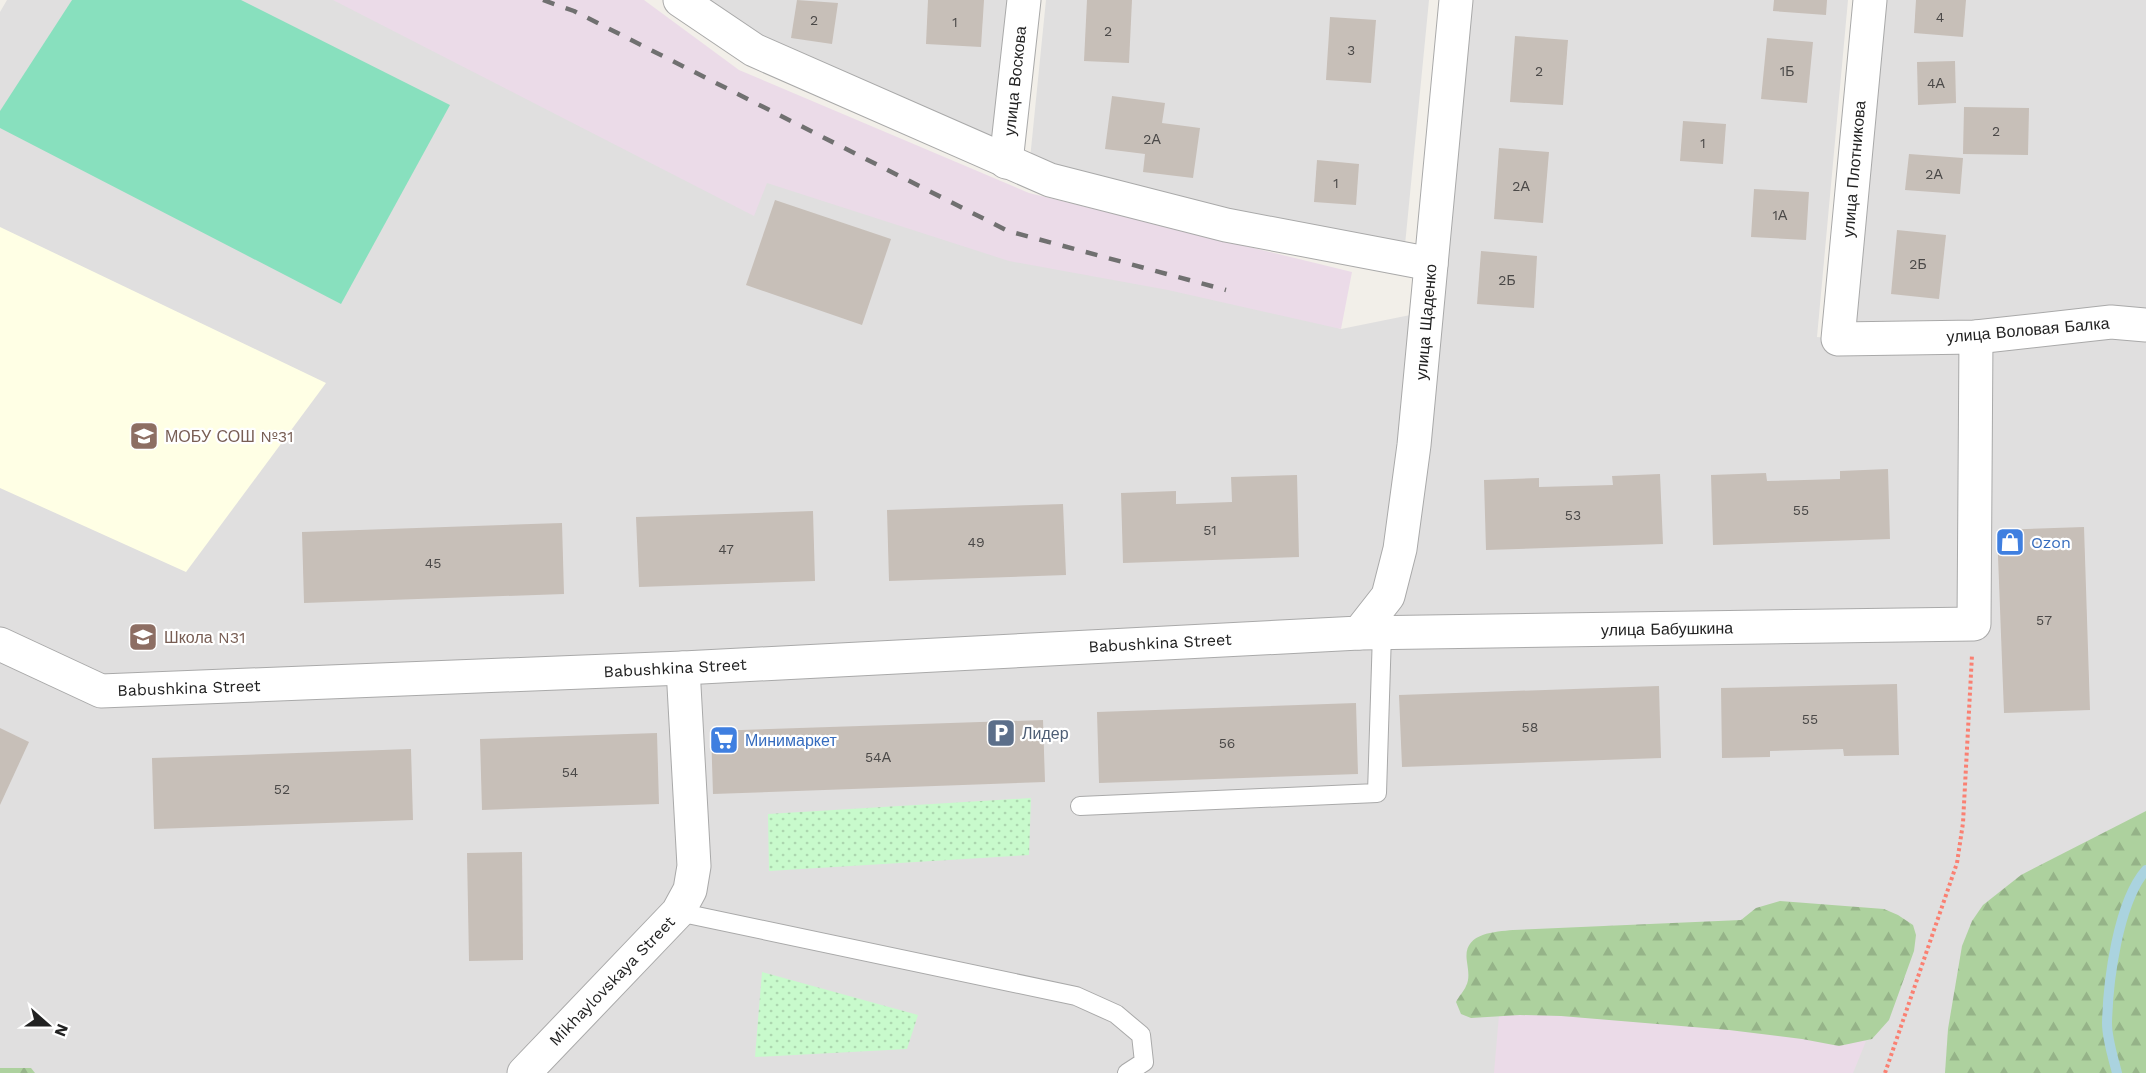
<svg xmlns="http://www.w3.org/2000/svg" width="2146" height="1073" viewBox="0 0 2146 1073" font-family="'Work Sans',sans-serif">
	<defs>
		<pattern id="forest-firs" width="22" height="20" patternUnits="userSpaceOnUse" patternTransform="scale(1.5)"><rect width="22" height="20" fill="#add19e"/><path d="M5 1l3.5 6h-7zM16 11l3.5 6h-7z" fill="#95b388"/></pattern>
		<pattern id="park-dots" width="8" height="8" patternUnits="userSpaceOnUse" patternTransform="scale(1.5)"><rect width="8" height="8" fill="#c8facc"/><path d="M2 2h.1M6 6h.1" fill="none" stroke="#acd6af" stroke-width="1.8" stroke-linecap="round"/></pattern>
	</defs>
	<rect width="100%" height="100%" fill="#f2efe9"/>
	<g fill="#e0dfdf">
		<path d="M 7,0 L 435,0 L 1341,329 L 1440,309 L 1468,0 L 1848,0 L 1817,337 L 1838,339 L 2146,325 L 2146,1073 L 0,1073 L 0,12 Z"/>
		<path d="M 667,0 L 1009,0 L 995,141 Z"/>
		<path d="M 1046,0 L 1429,0 L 1404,255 L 1029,169 Z"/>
		<path d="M 1877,0 L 2146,0 L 2146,317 L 1846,322 Z"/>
	</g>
	<g fill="#ebdbe8">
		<path d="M 333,0 L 644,0 L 739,70 L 1029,193 L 1352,272 L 1341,329 L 1168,290 L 1009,261 L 767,183 L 754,216 Z"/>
		<path d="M 1500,1004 L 1770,1014 L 1866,1041 L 1853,1073 L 1494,1073 Z"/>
	</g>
	<path fill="#ffffe5" d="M 0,227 L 326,383 L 186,572 L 0,488 Z"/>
	<g fill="url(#forest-firs)">
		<path d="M 2146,811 L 2146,1073 L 1945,1073 L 1948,1029 L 1962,946 L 1972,921 L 1983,905 L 2021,875 Z"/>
		<path d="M 1780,901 L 1884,909 L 1898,915 L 1913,925 L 1916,935 L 1914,951 L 1889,1020 L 1872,1039 L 1839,1046 L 1802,1039 L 1729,1030 L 1561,1016 L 1520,1015 L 1471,1018 L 1461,1014 L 1456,1002 C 1459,996 1464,991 1466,986 C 1470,978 1468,970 1467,962 C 1462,933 1493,932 1513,930 L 1741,920 L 1756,908 Z"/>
		<path d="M 0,1068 L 31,1068 L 35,1073 L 0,1073 Z"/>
	</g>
	<g fill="url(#park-dots)">
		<path d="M 1031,798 L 1029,855 L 769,871 L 768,814 Z"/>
		<path d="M 762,972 L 918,1015 L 907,1049 L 755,1057 Z"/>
	</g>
	<path fill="#88e0be" d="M 72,0 L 241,0 L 450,105 L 341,304 L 0,128 L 0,111 Z"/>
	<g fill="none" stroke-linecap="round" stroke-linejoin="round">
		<path stroke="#aad3df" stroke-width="10" d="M 2117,1073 C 2113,1057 2107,1039 2107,1023 C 2108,981 2118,902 2146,870"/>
	</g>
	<g fill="#c7bfb8">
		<path d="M 797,0 L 838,3 L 832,44 L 791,38 Z"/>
		<path d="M 928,0 L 984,0 L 981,47 L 926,44 Z"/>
		<path d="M 1087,0 L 1132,0 L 1129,63 L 1084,61 Z"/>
		<path d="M 1774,0 L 1827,0 L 1826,15 L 1773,11 Z"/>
		<path d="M 1916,0 L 1966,0 L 1963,37 L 1914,33 Z"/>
		<path d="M 1330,17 L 1376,20 L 1371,83 L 1326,80 Z"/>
		<path d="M 1515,36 L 1568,40 L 1563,105 L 1510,102 Z"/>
		<path d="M 1767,38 L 1813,42 L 1807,103 L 1761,99 Z"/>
		<path d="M 1955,61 L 1956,103 L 1918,105 L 1917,62 Z"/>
		<path d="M 1112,96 L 1165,103 L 1162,123 L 1200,128 L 1193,178 L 1143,172 L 1145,154 L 1105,149 Z"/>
		<path d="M 1964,107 L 2029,108 L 2028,155 L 1963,154 Z"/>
		<path d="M 1683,121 L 1726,124 L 1723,164 L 1680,161 Z"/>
		<path d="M 1499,148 L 1549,152 L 1543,223 L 1494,219 Z"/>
		<path d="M 1909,154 L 1963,158 L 1960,194 L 1905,190 Z"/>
		<path d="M 1317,160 L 1359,164 L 1356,205 L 1314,202 Z"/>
		<path d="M 1754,189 L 1809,192 L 1806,240 L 1751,237 Z"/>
		<path d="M 775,200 L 891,239 L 862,325 L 746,285 Z"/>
		<path d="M 1897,230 L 1946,235 L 1939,299 L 1891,294 Z"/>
		<path d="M 1481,251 L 1537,256 L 1534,308 L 1477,304 Z"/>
		<path d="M 1888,469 L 1890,539 L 1713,545 L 1711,475 L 1766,473 L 1767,481 L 1840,479 L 1840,471 Z"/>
		<path d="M 1660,474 L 1663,544 L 1486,550 L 1484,480 L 1539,478 L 1539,487 L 1613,485 L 1612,476 Z"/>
		<path d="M 1297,475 L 1299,557 L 1123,563 L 1121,493 L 1176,491 L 1176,504 L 1232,502 L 1231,477 Z"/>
		<path d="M 1063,504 L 1066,575 L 889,581 L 887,510 Z"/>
		<path d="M 813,511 L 815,581 L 639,587 L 636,517 Z"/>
		<path d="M 562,523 L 564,594 L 304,603 L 302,532 Z"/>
		<path d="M 2084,527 L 2090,710 L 2004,713 L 1997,530 Z"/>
		<path d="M 1897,684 L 1899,755 L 1844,756 L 1843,749 L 1770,751 L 1770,757 L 1722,758 L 1721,688 Z"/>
		<path d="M 1659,686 L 1661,758 L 1402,767 L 1399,695 Z"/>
		<path d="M 1356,703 L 1358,774 L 1099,783 L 1097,712 Z"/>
		<path d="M 1043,720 L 1045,782 L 713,794 L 711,731 Z"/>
		<path d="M 0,728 L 29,742 L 0,805 Z"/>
		<path d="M 657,733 L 659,804 L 482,810 L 480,739 Z"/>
		<path d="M 411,749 L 413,820 L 154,829 L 152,758 Z"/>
		<path d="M 522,852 L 523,960 L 469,961 L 467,853 Z"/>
	</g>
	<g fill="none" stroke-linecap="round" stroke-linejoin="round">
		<g stroke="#a9a9a9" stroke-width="20">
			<g id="service">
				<path d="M 1080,806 L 1377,793 L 1382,633"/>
				<path d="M 678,912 L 1076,996 L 1116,1014 L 1141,1035 L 1144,1062 L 1127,1073"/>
			</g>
		</g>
		<g stroke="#a9a9a9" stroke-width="35">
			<g id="minor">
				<path d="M 680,0 L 754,50 L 1050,180 L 1226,225 L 1431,264"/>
				<path d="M 1870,0 L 1838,339 L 1976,337 L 2111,322 L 2146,325"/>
				<path d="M 1006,162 L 1024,0"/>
				<path d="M 1359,633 L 1974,624 L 1976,337"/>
			</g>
		</g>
		<g stroke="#a9a9a9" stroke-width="35">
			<g id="tertiary">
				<path d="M 0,644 L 101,691 L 683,668 L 1359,633 L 1388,596 L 1400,549 L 1414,445 L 1456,0"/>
				<path d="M 524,1073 L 678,912 L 690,890 L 694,866 L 683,668"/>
			</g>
		</g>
		<path stroke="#fa8072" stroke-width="4" stroke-dasharray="3 3" stroke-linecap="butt" d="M 1885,1073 L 1957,863 L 1963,823 L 1972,655"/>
		<use href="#service" stroke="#fff" stroke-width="18"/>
		<use href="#minor" stroke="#fff" stroke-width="33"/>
		<use href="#tertiary" stroke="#fff" stroke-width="33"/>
		<path stroke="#707070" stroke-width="4.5" stroke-dasharray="12 12" stroke-linecap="butt" d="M 543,0 L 574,11 L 1008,231 L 1226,290"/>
	</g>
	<defs>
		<g id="school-square" transform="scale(1.5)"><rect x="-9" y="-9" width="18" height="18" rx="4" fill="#8d6e63" stroke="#fff"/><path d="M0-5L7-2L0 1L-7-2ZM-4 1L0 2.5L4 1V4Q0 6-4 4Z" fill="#fff"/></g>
		<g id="shop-square" transform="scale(1.5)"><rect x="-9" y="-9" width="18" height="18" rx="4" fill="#3f7fe0" stroke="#fff"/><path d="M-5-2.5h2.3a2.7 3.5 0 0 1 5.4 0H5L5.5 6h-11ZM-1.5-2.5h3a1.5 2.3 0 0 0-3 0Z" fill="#fff"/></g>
		<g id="parking-square" transform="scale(1.5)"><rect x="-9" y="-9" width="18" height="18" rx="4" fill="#5c6f8a" stroke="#fff"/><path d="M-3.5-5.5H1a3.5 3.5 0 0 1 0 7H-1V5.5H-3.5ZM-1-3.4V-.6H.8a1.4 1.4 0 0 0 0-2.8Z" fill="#fff"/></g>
		<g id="supermarket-square" transform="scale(1.5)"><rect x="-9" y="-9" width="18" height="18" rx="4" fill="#3f7fe0" stroke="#fff"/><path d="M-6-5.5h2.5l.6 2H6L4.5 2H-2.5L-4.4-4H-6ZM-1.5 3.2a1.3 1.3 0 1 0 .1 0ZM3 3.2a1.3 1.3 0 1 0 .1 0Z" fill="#fff"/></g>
	</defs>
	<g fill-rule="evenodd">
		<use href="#school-square" x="144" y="436"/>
		<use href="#shop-square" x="2010" y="542"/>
		<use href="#school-square" x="143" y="637"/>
		<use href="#parking-square" x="1001" y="733"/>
		<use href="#supermarket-square" x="724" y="740"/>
	</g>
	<g text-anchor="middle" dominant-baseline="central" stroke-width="4.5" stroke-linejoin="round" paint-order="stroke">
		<g font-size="14" fill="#4b4948">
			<text x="1940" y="17">4</text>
			<text x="814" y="20">2</text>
			<text x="955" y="22">1</text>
			<text x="1108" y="31">2</text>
			<text x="1351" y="50">3</text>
			<text x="1539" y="71">2</text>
			<text x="1787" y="71">1Б</text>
			<text x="1936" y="83">4А</text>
			<text x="1996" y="131">2</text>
			<text x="1152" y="139">2А</text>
			<text x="1703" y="143">1</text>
			<text x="1934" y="174">2А</text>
			<text x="1336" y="183">1</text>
			<text x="1521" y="186">2А</text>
			<text x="1780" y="215">1А</text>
			<text x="1918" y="264">2Б</text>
			<text x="1507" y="280">2Б</text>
			<text x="1801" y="510">55</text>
			<text x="1573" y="515">53</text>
			<text x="1210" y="530">51</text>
			<text x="976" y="542">49</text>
			<text x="726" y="549">47</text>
			<text x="433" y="563">45</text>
			<text x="2044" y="620">57</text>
			<text x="1810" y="719">55</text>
			<text x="1530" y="727">58</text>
			<text x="1227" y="743">56</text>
			<text x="878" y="757">54А</text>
			<text x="570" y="772">54</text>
			<text x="282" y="789">52</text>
		</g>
		<g font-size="16" fill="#222" stroke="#fff">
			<text transform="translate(1015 81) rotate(-84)">улица Воскова</text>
			<text transform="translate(1854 169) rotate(-85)">улица Плотникова</text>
			<text transform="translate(1426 322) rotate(-85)">улица Щаденко</text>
			<text transform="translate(2028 330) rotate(-5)">улица Воловая Балка</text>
			<text transform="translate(1667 629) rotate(-1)">улица Бабушкина</text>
			<text transform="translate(1160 643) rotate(-3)">Babushkina Street</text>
			<text transform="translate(675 668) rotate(-3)">Babushkina Street</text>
			<text transform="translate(189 688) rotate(-2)">Babushkina Street</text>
			<text transform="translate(612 981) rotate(-46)">Mikhaylovskaya Street</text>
		</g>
		<g font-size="16" fill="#785e54" stroke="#fff" text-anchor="start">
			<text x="165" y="436">МОБУ СОШ №31</text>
			<text x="164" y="637">Школа N31</text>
		</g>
		<g font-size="16" fill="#366cbe" stroke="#fff" text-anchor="start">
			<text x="2031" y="542">Ozon</text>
			<text x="745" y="740">Минимаркет</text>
		</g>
		<g font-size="16" fill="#4e5e75" stroke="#fff" text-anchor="start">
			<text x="1022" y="733">Лидер</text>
		</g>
	</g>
	<g transform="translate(48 1025) rotate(111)" stroke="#ffffff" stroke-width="4.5" paint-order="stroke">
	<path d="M0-4.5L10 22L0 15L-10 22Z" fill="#222222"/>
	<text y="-9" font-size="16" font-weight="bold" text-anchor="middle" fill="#222222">N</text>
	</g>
</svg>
